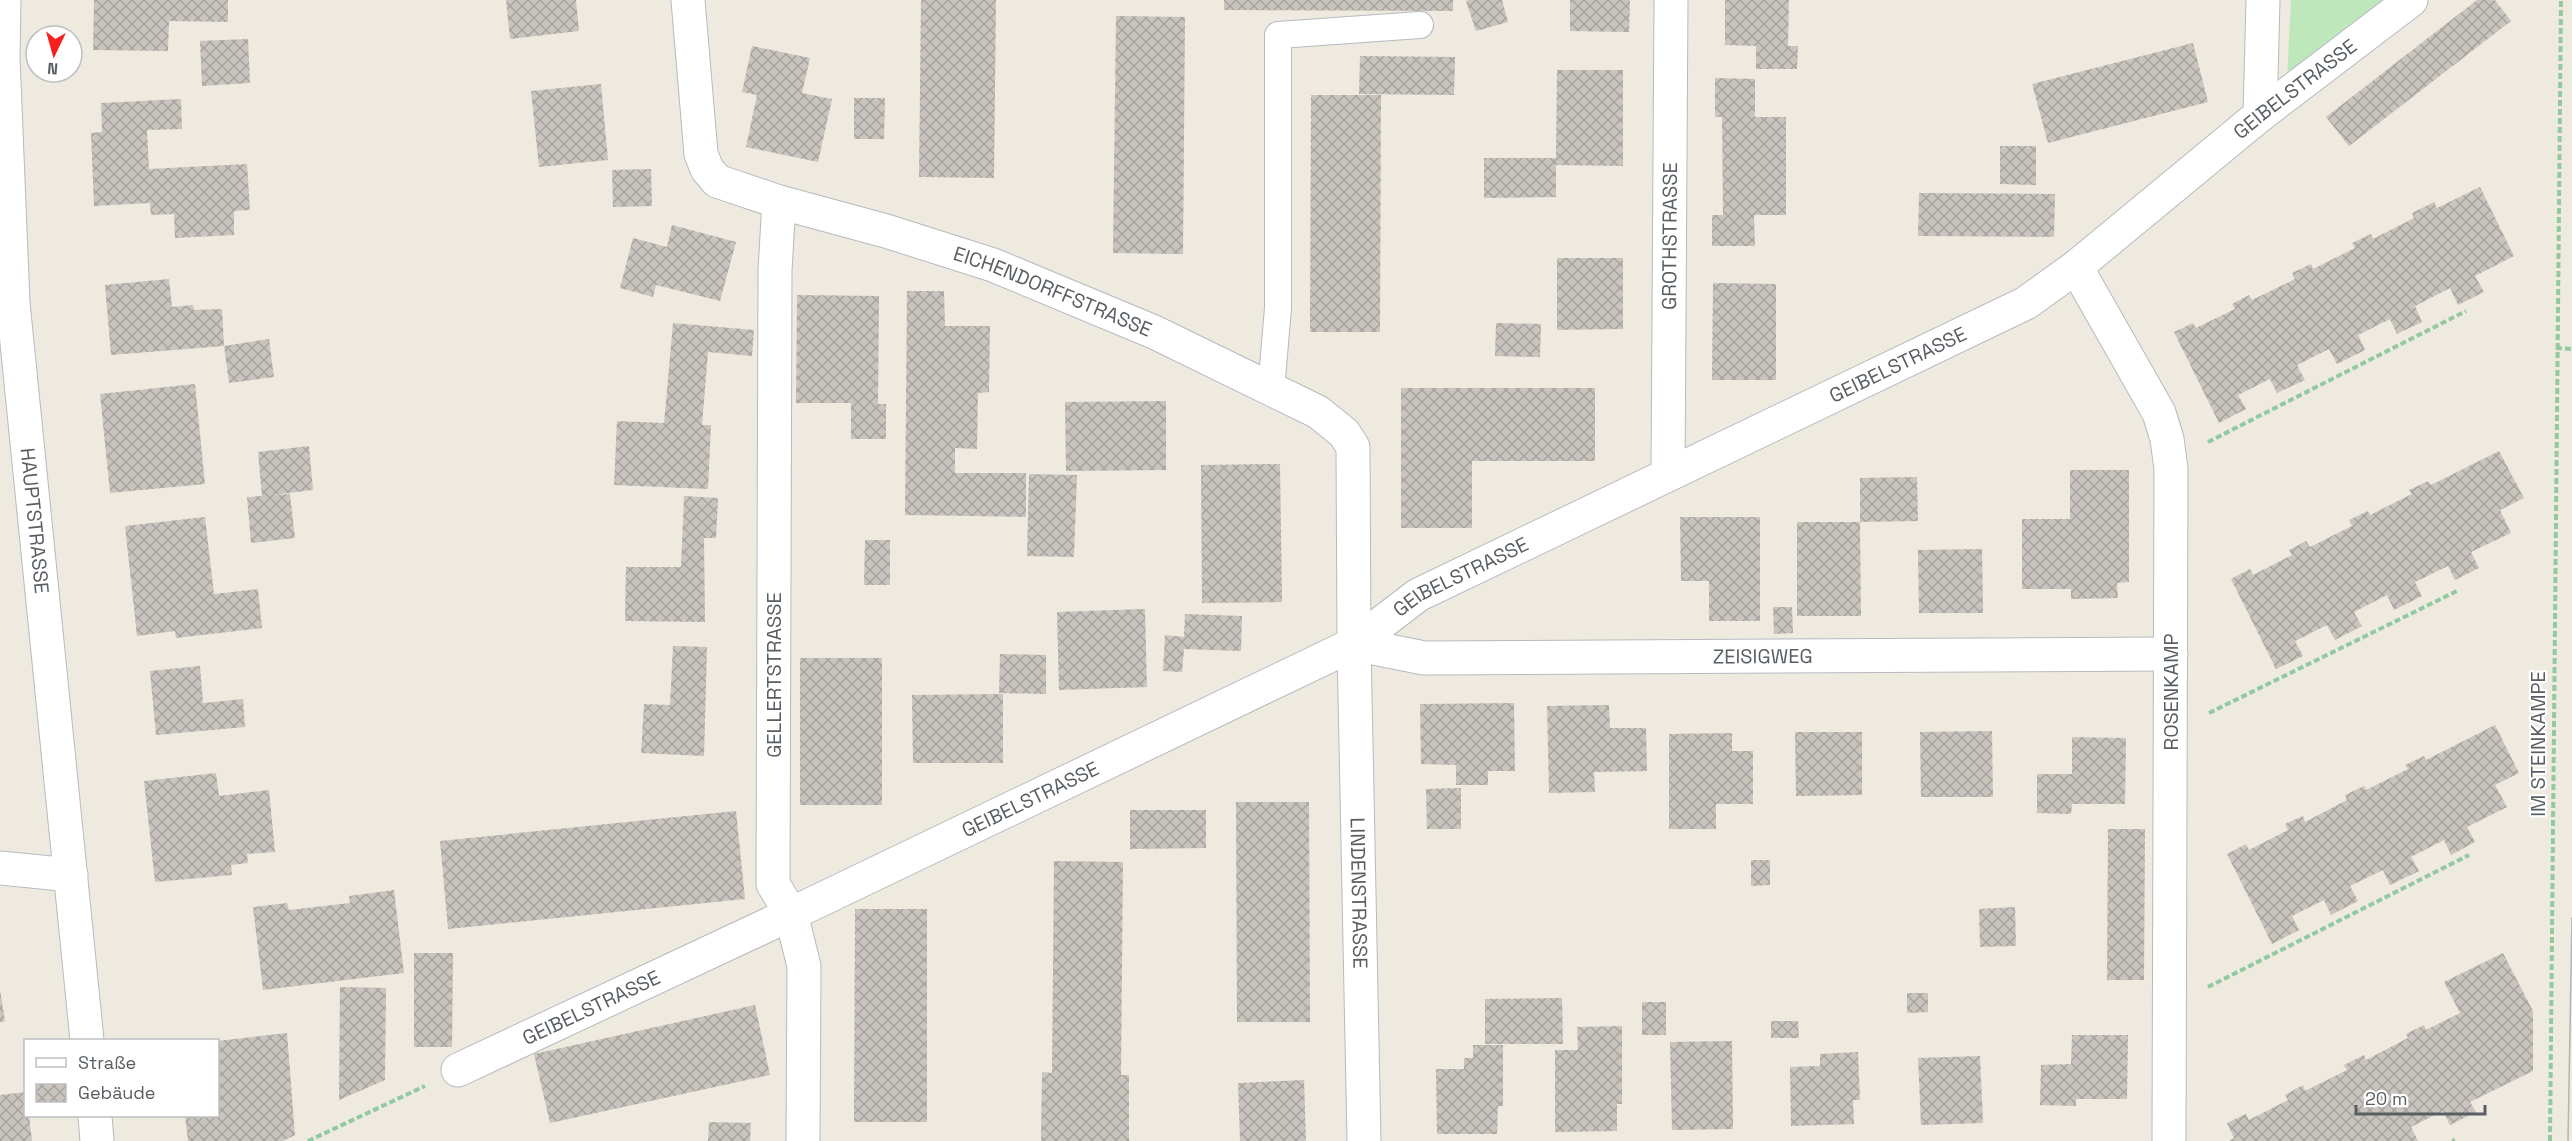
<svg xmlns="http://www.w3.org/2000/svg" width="2572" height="1141" viewBox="0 0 2572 1141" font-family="'Space Grotesk',sans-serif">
	<defs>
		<pattern id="building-cross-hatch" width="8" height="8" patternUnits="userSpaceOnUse" patternTransform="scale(1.5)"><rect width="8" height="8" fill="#c9c4be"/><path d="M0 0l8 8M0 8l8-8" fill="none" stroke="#a6a29e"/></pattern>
	</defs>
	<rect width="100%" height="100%" fill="#eeeae0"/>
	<path fill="#bee8bb" d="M 2291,0 L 2386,0 L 2287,79 Z"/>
	<g fill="url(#building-cross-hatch)">
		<path d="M 94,0 L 228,0 L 228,22 L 169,21 L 168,51 L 93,50 Z"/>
		<path d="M 506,0 L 576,0 L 579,31 L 510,39 Z"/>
		<path d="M 921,0 L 996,0 L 994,178 L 919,177 Z"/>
		<path d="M 1224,0 L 1453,0 L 1453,11 L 1224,10 Z"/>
		<path d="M 1469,0 L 1502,0 L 1508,22 L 1476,31 L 1466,1 Z"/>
		<path d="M 1570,0 L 1630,0 L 1629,32 L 1570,31 Z"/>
		<path d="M 1725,0 L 1789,0 L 1788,46 L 1798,46 L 1797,69 L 1756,69 L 1756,46 L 1725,45 Z"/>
		<path d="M 2477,0 L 2495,0 L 2511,21 L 2349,146 L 2326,117 Z"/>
		<path d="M 1116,16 L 1185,17 L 1183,254 L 1113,253 Z"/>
		<path d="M 248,39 L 250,83 L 202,86 L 200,41 Z"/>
		<path d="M 2193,43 L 2208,102 L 2048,143 L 2032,84 Z"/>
		<path d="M 752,46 L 810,58 L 802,93 L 832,99 L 818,162 L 746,147 L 757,95 L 742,92 Z"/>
		<path d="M 1360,56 L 1455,57 L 1454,95 L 1359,94 Z"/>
		<path d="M 1557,70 L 1623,70 L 1623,166 L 1556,165 L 1556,197 L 1484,198 L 1484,158 L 1556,158 Z"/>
		<path d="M 1715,78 L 1755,79 L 1755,117 L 1786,117 L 1786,215 L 1754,215 L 1755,246 L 1712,246 L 1712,215 L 1723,215 L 1722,117 L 1715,117 Z"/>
		<path d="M 601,84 L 608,160 L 539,167 L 531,91 Z"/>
		<path d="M 1311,95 L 1381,95 L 1380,332 L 1310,332 Z"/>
		<path d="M 854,98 L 885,98 L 884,139 L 854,139 Z"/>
		<path d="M 181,99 L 182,129 L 147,130 L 149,169 L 247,164 L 250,210 L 234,211 L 234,235 L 175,238 L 174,214 L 151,215 L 150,203 L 94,206 L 91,133 L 102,132 L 101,103 Z"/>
		<path d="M 2000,146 L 2036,146 L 2036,185 L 2000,184 Z"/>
		<path d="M 651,169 L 652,206 L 613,207 L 612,170 Z"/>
		<path d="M 2480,187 L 2514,256 L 2475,276 L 2484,292 L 2458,305 L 2450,288 L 2415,306 L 2422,322 L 2397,334 L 2390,319 L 2358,335 L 2365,350 L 2337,364 L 2329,349 L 2297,365 L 2305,380 L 2277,393 L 2270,379 L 2238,395 L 2246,409 L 2219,423 L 2174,332 L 2193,323 L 2196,328 L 2235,309 L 2232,304 L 2249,295 L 2252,300 L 2295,279 L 2292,273 L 2311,264 L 2313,269 L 2355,248 L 2352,243 L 2371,234 L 2373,239 L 2414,218 L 2412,213 L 2434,202 L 2437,208 Z"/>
		<path d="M 1919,193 L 2055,194 L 2054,237 L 1918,236 Z"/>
		<path d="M 672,225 L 736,242 L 720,301 L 656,285 L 653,297 L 620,288 L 633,238 L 667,247 Z"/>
		<path d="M 1557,258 L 1623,258 L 1623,329 L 1557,330 Z"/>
		<path d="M 169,279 L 172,307 L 193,305 L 194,310 L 222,309 L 224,346 L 111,355 L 105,285 Z"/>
		<path d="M 1713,283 L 1776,284 L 1776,380 L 1712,380 Z"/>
		<path d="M 907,291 L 944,291 L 945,326 L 990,326 L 989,392 L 978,393 L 977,449 L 955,448 L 955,473 L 1026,473 L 1026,517 L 905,515 Z"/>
		<path d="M 797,295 L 879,296 L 878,404 L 886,404 L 886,439 L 851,439 L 851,403 L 796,403 Z"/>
		<path d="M 673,323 L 754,330 L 752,356 L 708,352 L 702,425 L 711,425 L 708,489 L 614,485 L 617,421 L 664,423 Z"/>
		<path d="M 1496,323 L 1541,324 L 1540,357 L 1495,356 Z"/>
		<path d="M 269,339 L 274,377 L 229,383 L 224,346 Z"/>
		<path d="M 195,384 L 205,484 L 110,493 L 100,394 Z"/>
		<path d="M 1401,388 L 1595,388 L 1595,461 L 1472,461 L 1472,528 L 1401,528 Z"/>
		<path d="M 1166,401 L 1166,470 L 1066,471 L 1065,402 Z"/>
		<path d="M 309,446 L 313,490 L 272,495 L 290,494 L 295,538 L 251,543 L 247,497 L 262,496 L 258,452 Z"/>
		<path d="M 2499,451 L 2524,498 L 2500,510 L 2511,533 L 2471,552 L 2479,568 L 2455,580 L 2448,566 L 2415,582 L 2422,596 L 2394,610 L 2387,595 L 2354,612 L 2362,626 L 2335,640 L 2327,625 L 2295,641 L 2303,656 L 2276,669 L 2231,579 L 2250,569 L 2253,575 L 2292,555 L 2289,550 L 2306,541 L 2310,547 L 2352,526 L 2349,520 L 2368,511 L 2370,515 L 2412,494 L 2409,490 L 2428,481 L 2431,485 Z"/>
		<path d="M 1280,464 L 1282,602 L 1202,603 L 1201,465 Z"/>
		<path d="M 2070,470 L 2129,470 L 2129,582 L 2117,583 L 2118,598 L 2071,599 L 2071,589 L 2022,589 L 2022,519 L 2070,519 Z"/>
		<path d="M 1029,474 L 1077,475 L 1074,557 L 1027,556 Z"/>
		<path d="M 1917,477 L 1918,521 L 1860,522 L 1860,478 Z"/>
		<path d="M 684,496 L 718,498 L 716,538 L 704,538 L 705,622 L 625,621 L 626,567 L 681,567 Z"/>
		<path d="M 205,517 L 214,594 L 258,589 L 262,628 L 176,638 L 175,631 L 137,636 L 125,526 Z"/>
		<path d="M 1680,517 L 1760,517 L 1760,621 L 1709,621 L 1709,581 L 1681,581 Z"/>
		<path d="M 1797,522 L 1860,522 L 1861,616 L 1797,616 Z"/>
		<path d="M 865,540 L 890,540 L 890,585 L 864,585 Z"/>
		<path d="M 1982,549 L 1983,613 L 1919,613 L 1918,550 Z"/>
		<path d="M 1773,607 L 1792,607 L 1793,633 L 1774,634 Z"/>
		<path d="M 1145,609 L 1147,687 L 1059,690 L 1057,612 Z"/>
		<path d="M 1185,614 L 1242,616 L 1241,651 L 1184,649 L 1182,672 L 1163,671 L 1165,635 L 1184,637 Z"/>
		<path d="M 673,646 L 707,647 L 704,756 L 641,753 L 644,704 L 670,705 Z"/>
		<path d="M 1000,654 L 1046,655 L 1046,694 L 999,693 Z"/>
		<rect x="800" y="658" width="82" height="147"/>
		<path d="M 200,666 L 203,703 L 243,699 L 245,727 L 156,735 L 150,671 Z"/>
		<path d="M 1003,694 L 1003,763 L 913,763 L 912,695 Z"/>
		<path d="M 1514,703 L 1515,771 L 1488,771 L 1488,785 L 1456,785 L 1456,765 L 1421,764 L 1420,704 Z"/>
		<path d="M 1609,705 L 1610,728 L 1646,728 L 1647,771 L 1594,772 L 1595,792 L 1549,793 L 1547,706 Z"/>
		<path d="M 2495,725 L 2519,773 L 2495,785 L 2507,807 L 2467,827 L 2475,842 L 2451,855 L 2444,840 L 2411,857 L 2419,871 L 2390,885 L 2383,870 L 2350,886 L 2358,901 L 2331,915 L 2324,900 L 2292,916 L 2299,930 L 2272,944 L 2227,854 L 2246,844 L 2249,850 L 2288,830 L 2285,824 L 2303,816 L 2305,822 L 2347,800 L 2345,795 L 2364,786 L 2366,790 L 2408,769 L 2405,765 L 2424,756 L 2426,760 Z"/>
		<path d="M 1992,731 L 1993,797 L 1921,797 L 1920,732 Z"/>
		<path d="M 1795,732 L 1862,732 L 1862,795 L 1796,796 Z"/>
		<path d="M 1732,733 L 1732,751 L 1753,751 L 1753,804 L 1716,804 L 1716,829 L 1669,829 L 1669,734 Z"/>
		<path d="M 2072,737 L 2126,738 L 2125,804 L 2072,804 L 2071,814 L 2037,813 L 2037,774 L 2072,774 Z"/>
		<path d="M 216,773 L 219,796 L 269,790 L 275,852 L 247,854 L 248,863 L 231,865 L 232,875 L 155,882 L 144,781 Z"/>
		<path d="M 1461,788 L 1461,829 L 1427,829 L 1426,789 Z"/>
		<path d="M 1236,802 L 1309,802 L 1310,1022 L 1237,1022 Z"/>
		<path d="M 1130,810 L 1206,810 L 1206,848 L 1130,849 Z"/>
		<path d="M 736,811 L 745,899 L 448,929 L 440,841 Z"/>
		<path d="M 2108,829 L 2145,829 L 2144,980 L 2107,980 Z"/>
		<path d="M 1751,860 L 1770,860 L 1770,885 L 1751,886 Z"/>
		<path d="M 1054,861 L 1123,862 L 1121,1075 L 1129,1075 L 1129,1141 L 1041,1141 L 1042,1072 L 1052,1073 Z"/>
		<path d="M 394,890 L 404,973 L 263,990 L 253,907 L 287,903 L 289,910 L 350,903 L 349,896 Z"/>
		<path d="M 2015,907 L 2016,946 L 1980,947 L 1979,909 Z"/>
		<path d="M 855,909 L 927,909 L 927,1122 L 854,1122 Z"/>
		<path d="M 414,953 L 453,953 L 452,1047 L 414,1047 Z"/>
		<path d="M 2503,953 L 2533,1011 L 2533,1071 L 2470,1102 L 2476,1112 L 2450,1125 L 2443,1111 L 2411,1127 L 2418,1141 L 2229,1141 L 2234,1138 L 2227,1123 L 2246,1114 L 2249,1120 L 2288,1100 L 2285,1095 L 2303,1085 L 2305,1091 L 2347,1070 L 2344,1065 L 2364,1055 L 2366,1060 L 2408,1038 L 2406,1034 L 2424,1025 L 2426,1030 L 2460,1013 L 2444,982 Z"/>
		<path d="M 340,987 L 386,988 L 385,1080 L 339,1100 Z"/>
		<path d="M 0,990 L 5,1021 L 0,1022 Z"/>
		<path d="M 1907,993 L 1928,993 L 1928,1012 L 1907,1013 Z"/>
		<path d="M 1562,998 L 1563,1044 L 1485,1044 L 1485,999 Z"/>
		<rect x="1642" y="1002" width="24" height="33"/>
		<path d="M 755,1005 L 770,1075 L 550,1123 L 534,1054 Z"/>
		<path d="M 1771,1021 L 1798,1021 L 1799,1038 L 1771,1038 Z"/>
		<path d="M 1622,1026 L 1622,1104 L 1617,1104 L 1617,1131 L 1555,1132 L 1555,1050 L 1578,1050 L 1577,1027 Z"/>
		<path d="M 287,1033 L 295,1135 L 283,1141 L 188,1141 L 185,1116 L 218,1116 L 218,1041 Z"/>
		<path d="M 2072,1035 L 2128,1035 L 2127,1099 L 2076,1099 L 2076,1106 L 2040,1105 L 2041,1065 L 2071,1064 Z"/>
		<path d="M 1732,1041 L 1733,1129 L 1672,1130 L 1670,1042 Z"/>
		<path d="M 1473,1045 L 1503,1045 L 1503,1106 L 1498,1106 L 1497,1134 L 1437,1134 L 1436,1069 L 1464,1069 L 1464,1058 L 1473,1058 Z"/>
		<path d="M 1858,1052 L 1860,1100 L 1853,1100 L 1854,1124 L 1791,1126 L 1790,1067 L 1820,1066 L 1820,1054 Z"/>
		<path d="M 1980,1056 L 1983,1123 L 1921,1125 L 1918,1058 Z"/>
		<path d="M 1304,1080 L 1306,1141 L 1240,1141 L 1238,1083 Z"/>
		<path d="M 26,1092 L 26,1116 L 29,1116 L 32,1141 L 0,1141 L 0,1095 Z"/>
		<path d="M 709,1122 L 751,1123 L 750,1141 L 708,1141 Z"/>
	</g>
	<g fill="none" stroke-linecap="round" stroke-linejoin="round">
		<g stroke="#b6babf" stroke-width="28">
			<path id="service" d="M 1271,390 L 1278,308 L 1278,35 L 1420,25"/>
		</g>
		<g stroke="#b6babf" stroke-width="35">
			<g id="minor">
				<path id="s1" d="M 688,0 L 701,154 L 707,169 L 717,181 L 779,202 L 886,231 L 993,265 L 1154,332 L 1318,412 L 1344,433 L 1353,447 L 1354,644 L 1364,1141"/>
				<path d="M 2260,115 L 2263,0"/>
				<path d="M 779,202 L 775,270 L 773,884 L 791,914 L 804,966 L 803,1141"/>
				<path d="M 2076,267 L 2159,413 L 2167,439 L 2171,469 L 2169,1141"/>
				<path id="s2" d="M 1668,473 L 1671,0"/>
				<path id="s3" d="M 1354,644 L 1424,658 L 2171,654"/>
				<path d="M 0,868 L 71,875"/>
				<path id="s4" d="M 458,1070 L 791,914 L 1354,644 L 1418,595 L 2026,303 L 2076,267 L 2260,115 L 2411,0"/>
			</g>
		</g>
		<g stroke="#b6bbc1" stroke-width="35">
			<g id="secondary">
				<path id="s5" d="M 4,0 L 3,57 L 13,303 L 87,1040"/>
				<path d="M 95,1116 L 97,1141"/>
			</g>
		</g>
		<g stroke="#93c99e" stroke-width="4" stroke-dasharray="6 3" stroke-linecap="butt">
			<path d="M 2556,348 L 2572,349"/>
			<path d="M 2208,442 L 2466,311"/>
			<path d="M 2209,713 L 2457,591"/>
			<path d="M 2208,987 L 2469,855"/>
			<path d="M 308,1141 L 425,1086"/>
			<path d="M 2452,1141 L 2455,1140"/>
			<path d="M 2550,1141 L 2561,0"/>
		</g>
		<use href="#service" stroke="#fff" stroke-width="26"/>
		<use href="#minor" stroke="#fff" stroke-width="33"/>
		<use href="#secondary" stroke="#fff" stroke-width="33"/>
		<path stroke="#b3b4b4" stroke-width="1.5" d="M 2568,1141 L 2572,918"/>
	</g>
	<g text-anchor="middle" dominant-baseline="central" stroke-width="4.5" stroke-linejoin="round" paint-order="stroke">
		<g font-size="20" fill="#595e63" stroke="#fff">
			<text stroke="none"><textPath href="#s4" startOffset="2091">GEIBELSTRASSE</textPath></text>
			<text stroke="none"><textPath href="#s2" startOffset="237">GROTHSTRASSE</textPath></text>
			<text stroke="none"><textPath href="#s1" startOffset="540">EICHENDORFFSTRASSE</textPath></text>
			<text stroke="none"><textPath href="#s4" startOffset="1605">GEIBELSTRASSE</textPath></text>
			<text stroke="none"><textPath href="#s5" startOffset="522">HAUPTSTRASSE</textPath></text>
			<text stroke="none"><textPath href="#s4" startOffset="1119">GEIBELSTRASSE</textPath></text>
			<text stroke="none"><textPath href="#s3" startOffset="410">ZEISIGWEG</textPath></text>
			<text transform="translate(774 675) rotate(-90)">GELLERTSTRASSE</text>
			<text transform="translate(2171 692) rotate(-90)">ROSENKAMP</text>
			<text transform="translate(2538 744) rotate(-90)">IM STEINKAMPE</text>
			<text stroke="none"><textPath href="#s4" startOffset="633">GEIBELSTRASSE</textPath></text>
			<text stroke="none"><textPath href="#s1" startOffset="1328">LINDENSTRASSE</textPath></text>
			<text stroke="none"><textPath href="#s4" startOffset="147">GEIBELSTRASSE</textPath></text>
		</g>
	</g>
	<rect x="24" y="1039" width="195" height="78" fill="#ffffff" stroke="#bdbfc1" stroke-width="1.5"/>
	<rect x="36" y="1058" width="30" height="9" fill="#ffffff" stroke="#bdbfc1" stroke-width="1.5"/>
	<text x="78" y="1069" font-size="18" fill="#595e63">Straße</text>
	<rect x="36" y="1084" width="30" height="18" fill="url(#building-cross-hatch)" stroke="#bdbfc1" stroke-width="1.5"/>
	<text x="78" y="1099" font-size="18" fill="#595e63">Gebäude</text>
	<g transform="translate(54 54) rotate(185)"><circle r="28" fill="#ffffff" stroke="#bdbfc1" stroke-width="1.5"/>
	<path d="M0-4.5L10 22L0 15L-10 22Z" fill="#f61f1e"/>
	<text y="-9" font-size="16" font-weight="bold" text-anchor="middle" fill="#595e63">N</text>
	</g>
	<path d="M2356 1105v9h129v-9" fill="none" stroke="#595e63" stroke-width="3"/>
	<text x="2365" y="1105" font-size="18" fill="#595e63" stroke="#ffffff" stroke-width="4.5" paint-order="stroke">20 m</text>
</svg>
